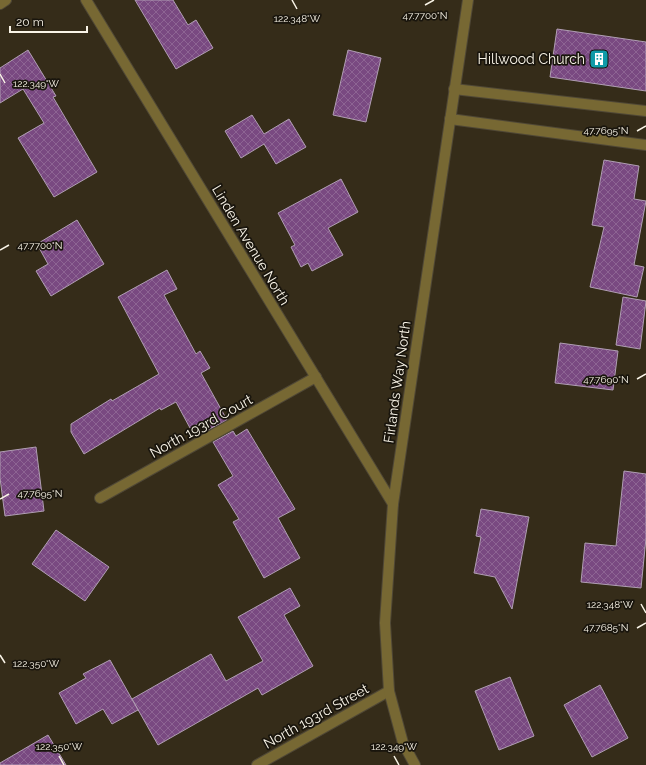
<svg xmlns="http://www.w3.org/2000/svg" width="646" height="765" viewBox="0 0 646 765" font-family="Raleway,sans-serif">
	<defs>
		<pattern id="building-cross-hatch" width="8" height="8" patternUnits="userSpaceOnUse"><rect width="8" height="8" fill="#794981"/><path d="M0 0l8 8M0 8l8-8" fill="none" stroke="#8d6493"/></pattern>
	</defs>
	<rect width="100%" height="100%" fill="#352c19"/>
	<g fill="url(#building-cross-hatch)" stroke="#b09eb3">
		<path d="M 135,0 L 173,0 L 188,25 L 196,20 L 213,48 L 176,69 Z"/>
		<path d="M 557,29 L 646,42 L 646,91 L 550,77 Z"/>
		<path d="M 28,50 L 56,96 L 53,97 L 97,172 L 54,197 L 18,138 L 44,123 L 23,89 L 0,103 L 0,68 Z"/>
		<path d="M 348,50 L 381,58 L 366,122 L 333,115 Z"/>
		<path d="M 252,115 L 264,134 L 289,119 L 306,147 L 276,164 L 264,144 L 241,158 L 225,131 Z"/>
		<path d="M 604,160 L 639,166 L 634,199 L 646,201 L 634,265 L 644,267 L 637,297 L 590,287 L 604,227 L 592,225 Z"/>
		<path d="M 341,179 L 358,212 L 328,228 L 343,255 L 312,271 L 308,263 L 301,267 L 291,247 L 295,245 L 278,213 Z"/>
		<path d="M 77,220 L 104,264 L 51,296 L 36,271 L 48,264 L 37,244 Z"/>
		<path d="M 167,270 L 177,289 L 164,295 L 196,354 L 200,351 L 210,368 L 201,373 L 227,420 L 206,431 L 201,422 L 190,428 L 176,402 L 161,410 L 160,408 L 84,454 L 71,432 L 71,424 L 111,399 L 112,401 L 159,374 L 118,297 Z"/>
		<path d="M 623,297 L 646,301 L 640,349 L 616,345 Z"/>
		<path d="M 560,343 L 618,351 L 613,390 L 555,383 Z"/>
		<path d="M 247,429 L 295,509 L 278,518 L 300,558 L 264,578 L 233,522 L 239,519 L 218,485 L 233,476 L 213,442 L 233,431 L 236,436 Z"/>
		<path d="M 36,447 L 44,511 L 5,516 L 0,478 L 0,452 Z"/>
		<path d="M 624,471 L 646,474 L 646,538 L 641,588 L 581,582 L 585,543 L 616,546 Z"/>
		<path d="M 481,509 L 529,517 L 512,609 L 495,577 L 474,573 L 481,537 L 476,536 Z"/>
		<path d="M 56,530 L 109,567 L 85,601 L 32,564 Z"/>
		<path d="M 290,588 L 300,606 L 284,615 L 313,666 L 262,695 L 258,688 L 158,745 L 132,699 L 211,654 L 226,681 L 263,661 L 238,617 Z"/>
		<path d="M 110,660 L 138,710 L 112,724 L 103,709 L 76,724 L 59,693 L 86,678 L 83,674 Z"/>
		<path d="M 510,677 L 534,736 L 499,750 L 475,691 Z"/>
		<path d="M 600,685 L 628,738 L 592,757 L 564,705 Z"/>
		<path d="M 48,735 L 66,765 L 0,765 L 0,763 Z"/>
	</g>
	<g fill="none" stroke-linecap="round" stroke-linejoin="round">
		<g stroke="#504836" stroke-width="12">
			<g id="service">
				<path d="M 454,89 L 646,111"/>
				<path d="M 450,119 L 646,145"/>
			</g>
		</g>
		<g stroke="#504836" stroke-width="12">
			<g id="minor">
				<path d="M 86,0 L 393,504"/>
				<path d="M 100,498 L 316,377"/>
				<path d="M 257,765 L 389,691"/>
			</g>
		</g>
		<g stroke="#504836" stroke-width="12">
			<g id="tertiary">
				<path d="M 0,4 L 6,0"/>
				<path d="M 415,765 L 403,743 L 389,691 L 385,623 L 393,504 L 468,0"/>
			</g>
		</g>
		<use href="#service" stroke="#776833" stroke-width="10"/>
		<use href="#minor" stroke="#776833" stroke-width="10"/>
		<use href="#tertiary" stroke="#776833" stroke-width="10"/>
	</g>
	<path fill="none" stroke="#f9f4e7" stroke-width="1.5" d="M 292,0 L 297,9M 425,5 L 434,0M 0,74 L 5,83M 637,131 L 646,126M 0,250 L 9,245M 637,379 L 646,374M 0,499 L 9,494M 641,604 L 646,613M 637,628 L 646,623M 0,655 L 5,663M 59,756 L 64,765M 394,756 L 399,765"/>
	<defs>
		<g id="building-square" transform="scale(1)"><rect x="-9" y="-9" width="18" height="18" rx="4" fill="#0f9aa8" stroke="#19150d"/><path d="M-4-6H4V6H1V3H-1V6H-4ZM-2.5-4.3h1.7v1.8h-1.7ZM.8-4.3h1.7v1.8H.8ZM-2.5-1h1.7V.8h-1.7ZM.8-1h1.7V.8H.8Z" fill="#fff"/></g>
	</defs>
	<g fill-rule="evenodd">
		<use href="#building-square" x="599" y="59"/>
	</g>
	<g text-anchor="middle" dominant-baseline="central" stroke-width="3.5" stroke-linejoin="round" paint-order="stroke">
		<g font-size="14" fill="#f9f4e7" stroke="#19150d" text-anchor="end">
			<text x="585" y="59">Hillwood Church</text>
		</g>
		<g font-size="14" fill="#f9f4e7" stroke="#19150d">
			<text transform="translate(251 245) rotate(59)">Linden Avenue North</text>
			<text transform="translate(397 382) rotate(-82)">Firlands Way North</text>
			<text transform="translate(201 426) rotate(-29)">North 193rd Court</text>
			<text transform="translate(316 716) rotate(-29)">North 193rd Street</text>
		</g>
	</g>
	<g font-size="10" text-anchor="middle" fill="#f9f4e7" stroke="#19150d" stroke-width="3.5" stroke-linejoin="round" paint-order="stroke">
		<text x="425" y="19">47.7700°N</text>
		<text x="297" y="22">122.348°W</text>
		<text x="36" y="87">122.349°W</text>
		<text x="606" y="134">47.7695°N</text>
		<text x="40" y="249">47.7700°N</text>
		<text x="606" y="383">47.7690°N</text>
		<text x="40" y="497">47.7695°N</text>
		<text x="610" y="608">122.348°W</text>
		<text x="606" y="631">47.7685°N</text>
		<text x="36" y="667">122.350°W</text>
		<text x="59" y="750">122.350°W</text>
		<text x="394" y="750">122.349°W</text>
	</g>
	<path d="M10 26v6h77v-6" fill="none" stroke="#f9f4e7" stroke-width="2"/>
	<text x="16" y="26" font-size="12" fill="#f9f4e7" stroke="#19150d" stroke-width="3" paint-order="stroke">20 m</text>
</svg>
